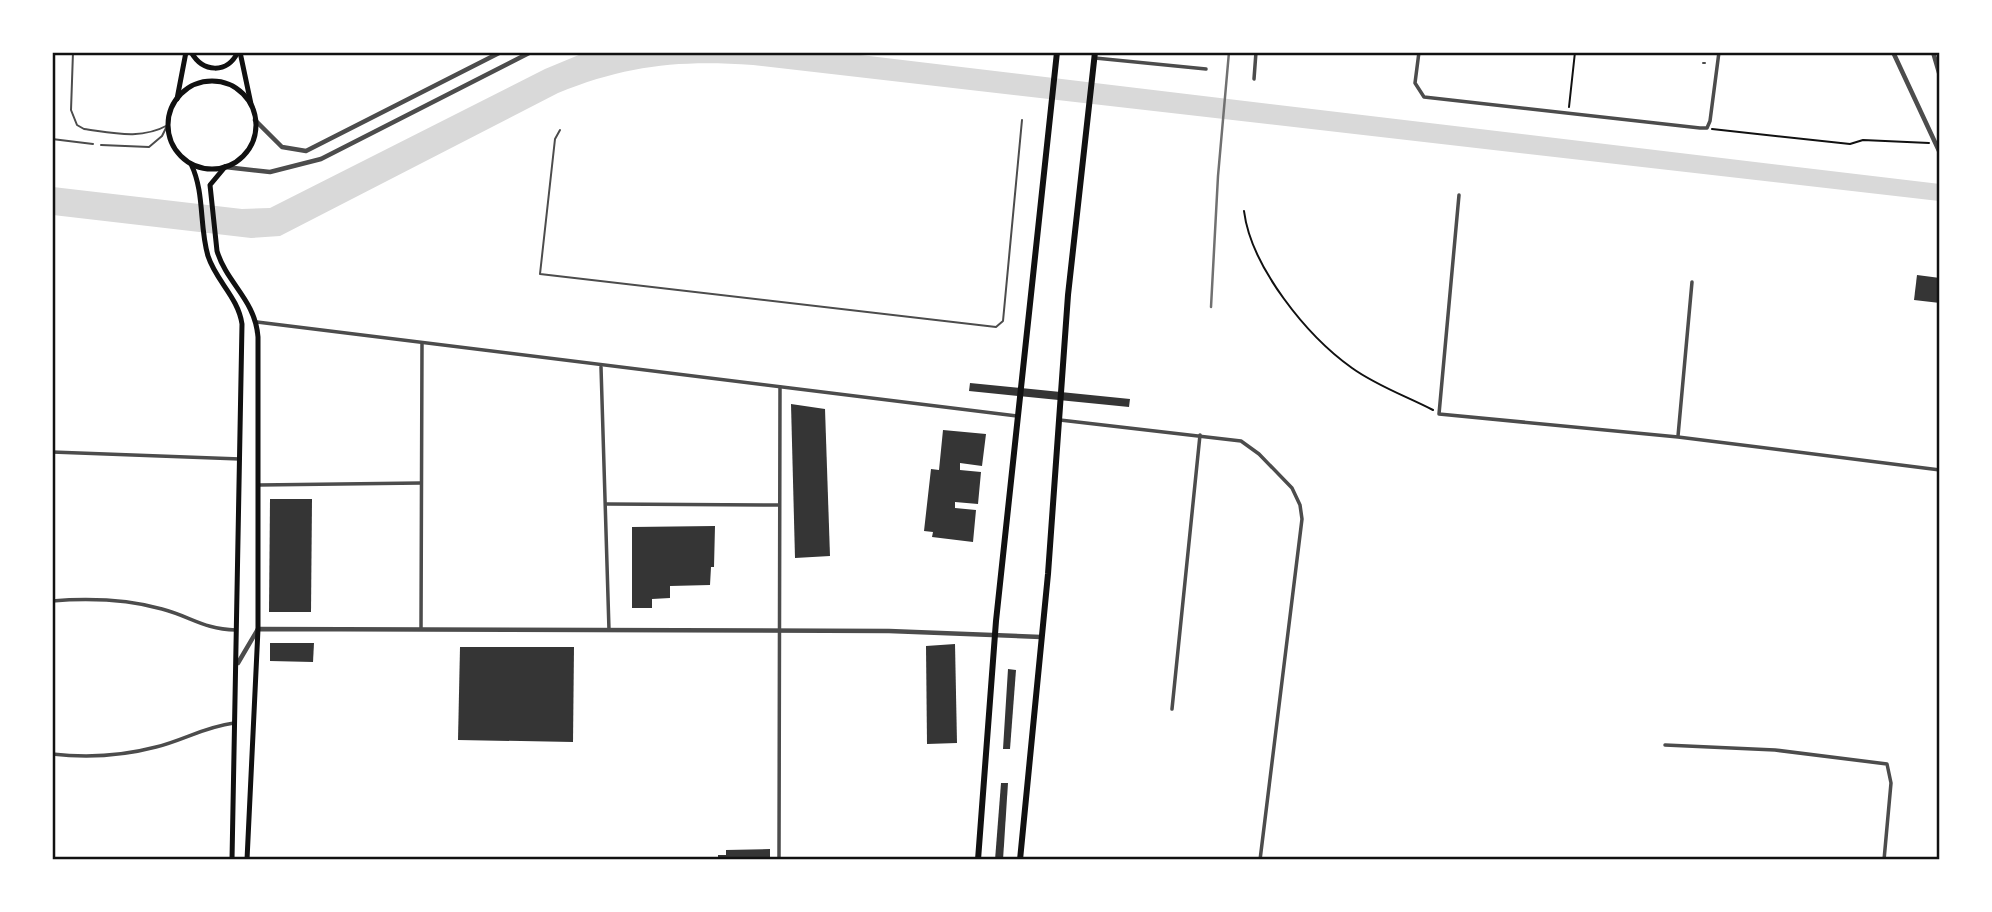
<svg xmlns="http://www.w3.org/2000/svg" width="1992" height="912" viewBox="0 0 1992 912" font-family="Helvetica,sans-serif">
	<rect width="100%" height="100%" fill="#fff"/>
	<path fill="#d9d9d9" d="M 586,52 L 844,53 L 1940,184 L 1939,201 L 753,65 C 679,60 627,65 558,93 L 280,236 L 251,238 L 53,215 L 53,187 L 242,209 L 270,208 L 545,69 Z"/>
	<g fill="#353535">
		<path d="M 1917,275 L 1940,278 L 1940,303 L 1914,300 Z"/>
		<path d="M 970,383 L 1130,399 L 1129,407 L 969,391 Z"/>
		<path d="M 791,404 L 825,409 L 830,556 L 795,558 Z"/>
		<path d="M 943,430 L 986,434 L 982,466 L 960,463 L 960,470 L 981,472 L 978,504 L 955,502 L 955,508 L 976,510 L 973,542 L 932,537 L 933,532 L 924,531 L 931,469 L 939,470 Z"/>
		<path d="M 270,499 L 312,499 L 311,612 L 269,612 Z"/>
		<path d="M 715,526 L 714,567 L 711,567 L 710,585 L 670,586 L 670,598 L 652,599 L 652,608 L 632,608 L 632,527 Z"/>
		<path d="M 270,643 L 314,643 L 313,662 L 270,661 Z"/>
		<path d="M 955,644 L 957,743 L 927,744 L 926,646 Z"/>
		<path d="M 460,647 L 574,647 L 573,742 L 458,740 Z"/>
		<path d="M 1008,669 L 1016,670 L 1010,749 L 1003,749 Z"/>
		<path d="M 1001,783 L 1008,783 L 1003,860 L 995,860 Z"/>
		<path d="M 770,849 L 770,860 L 718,860 L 718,855 L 726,855 L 726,850 Z"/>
	</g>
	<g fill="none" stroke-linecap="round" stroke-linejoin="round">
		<g stroke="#111" stroke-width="2">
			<path d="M 1569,107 L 1575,52"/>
			<path d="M 1712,129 L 1850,144 L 1863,140 L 1929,143"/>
			<path d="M 1244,211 C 1251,267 1307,336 1352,368 C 1377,386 1406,396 1433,410"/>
		</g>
		<g stroke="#4c4c4c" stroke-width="2">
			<path d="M 73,52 L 71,110 L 77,125 L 84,129 C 114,133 141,140 168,125"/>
			<path d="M 1703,63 L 1705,63"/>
			<path d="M 560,130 L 555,139 L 540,274 L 996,327 L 1003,321 L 1022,120"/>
			<path d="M 52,139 L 93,144"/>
			<path d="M 101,145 L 149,147 L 162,136 L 167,126"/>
		</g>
		<g stroke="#4c4c4c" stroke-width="3.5">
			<path d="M 1419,52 L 1415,83 L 1424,97 L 1700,128 L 1707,128 L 1710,121 L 1719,52"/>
			<path d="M 1095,58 L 1206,69"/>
			<path d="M 1254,79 L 1256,52"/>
			<path d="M 1459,195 L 1439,414 L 1678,437 L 1940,470"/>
			<path d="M 257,322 L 1017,416"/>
			<path d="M 601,367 L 609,630"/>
			<path d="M 1060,420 L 1241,441 L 1259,454 L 1292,488 L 1300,505 L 1302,519 L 1260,860"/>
			<path d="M 1678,436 L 1692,282"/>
			<path d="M 52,452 L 240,459"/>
			<path d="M 259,485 L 421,483"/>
			<path d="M 607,504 L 779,505"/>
			<path d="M 52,601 C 90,598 126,599 162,609 C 192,617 203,629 236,630"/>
			<path d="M 421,629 L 422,344"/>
			<path d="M 1172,709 L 1200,435"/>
			<path d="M 1665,745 L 1775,750 L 1887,764 L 1891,783 L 1884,860"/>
			<path d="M 52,754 C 88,758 122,756 156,747 C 184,740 204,727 234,723"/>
			<path d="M 779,860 L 780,387"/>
		</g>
		<g stroke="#4c4c4c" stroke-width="4.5">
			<path d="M 1893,52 L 1940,153"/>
			<path d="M 1933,52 L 1940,76"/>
			<path d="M 255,120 L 282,147 L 306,151 L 501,52"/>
			<path d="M 225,167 L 270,172 L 321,159 L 531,52"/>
			<path d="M 238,663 L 258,629 L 889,631 L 1041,637"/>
		</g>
		<g stroke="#111" stroke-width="5">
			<path d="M 191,52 C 203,73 227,74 238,52"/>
			<path d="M 240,52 L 251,104"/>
			<circle cx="212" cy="125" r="44"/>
			<path d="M 177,99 L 186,52"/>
			<path d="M 191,164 C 205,193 199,226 208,256 C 216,281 238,297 242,324 L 232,860"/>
			<path d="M 225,167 L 210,185 L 217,251 C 227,284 255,299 258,337 L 258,629 L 247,860"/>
		</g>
		<g stroke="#111" stroke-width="6">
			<path d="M 978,860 L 996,621 L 1057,52"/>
			<path d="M 1020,860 L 1048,574 L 1068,295 L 1095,52"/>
		</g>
		<path stroke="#707070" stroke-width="2.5" d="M 1211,307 L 1218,176 L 1229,52"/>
	</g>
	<rect width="1992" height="912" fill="none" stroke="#ffffff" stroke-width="108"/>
	<rect x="54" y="54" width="1884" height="804" fill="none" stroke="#111" stroke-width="2.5"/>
</svg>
